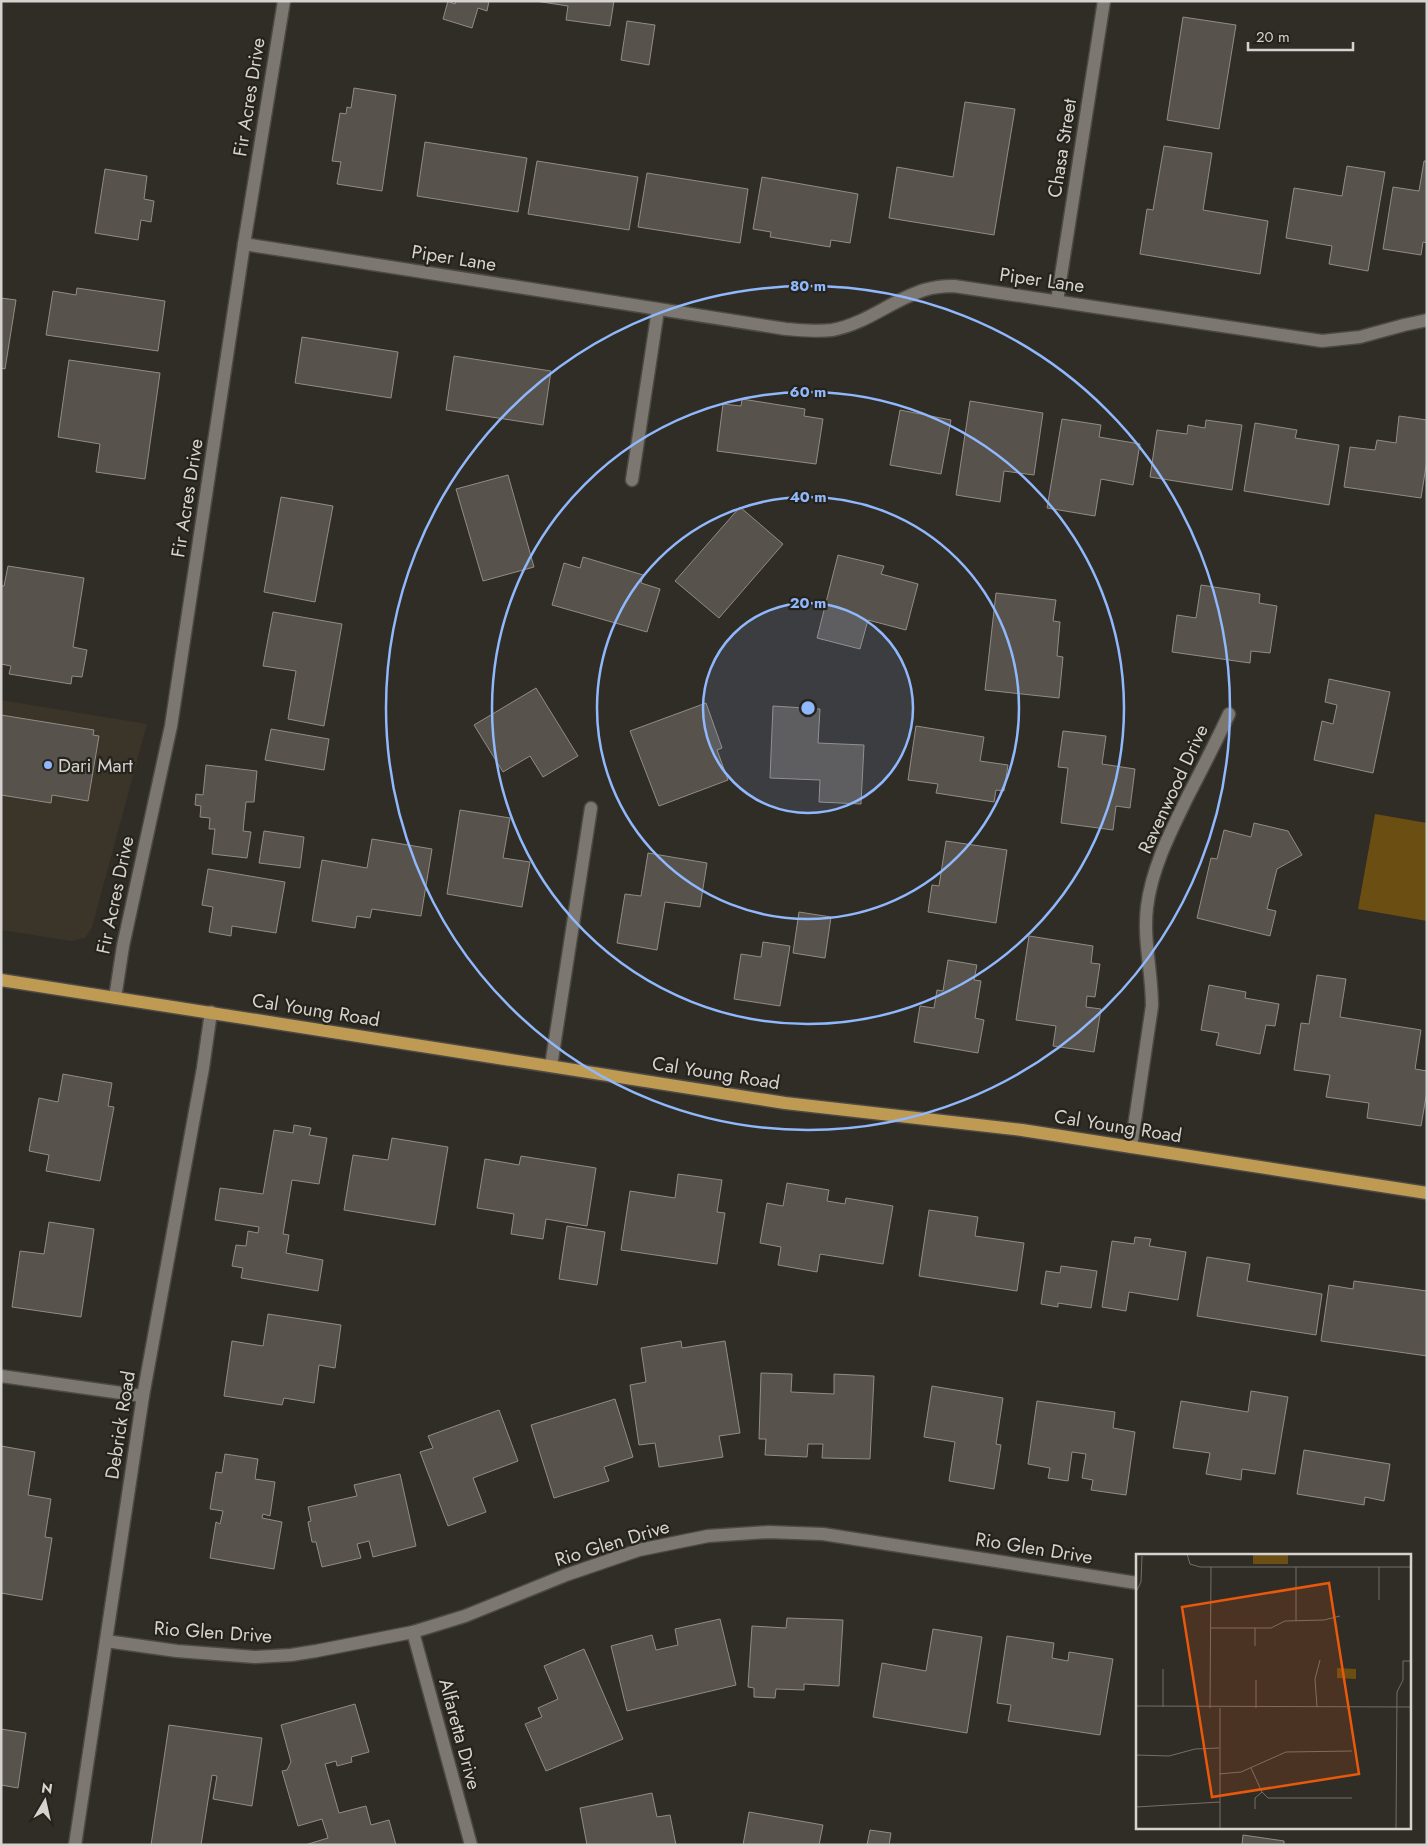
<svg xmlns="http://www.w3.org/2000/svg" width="1428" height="1846" viewBox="0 0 1428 1846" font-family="Jost,sans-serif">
	<rect width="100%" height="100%" fill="#302d27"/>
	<path fill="#3b3429" d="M 1,700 L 147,724 L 92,927 L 85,938 L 71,941 L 1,930 Z"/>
	<path fill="#6b4e12" d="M 1375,814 L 1427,823 L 1427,921 L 1358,909 Z"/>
	<g fill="#57534c" stroke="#918c85">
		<path d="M 448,1 L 455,4 L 456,1 L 489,1 L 487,11 L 478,8 L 472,28 L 443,19 Z"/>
		<path d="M 535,1 L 614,1 L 610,26 L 566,20 L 568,6 Z"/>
		<path d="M 1183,17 L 1236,25 L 1219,129 L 1167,120 Z"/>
		<path d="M 627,21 L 655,25 L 649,65 L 621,60 Z"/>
		<path d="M 354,88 L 396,95 L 382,191 L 337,184 L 341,162 L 332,161 L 340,113 L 346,114 L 347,107 L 351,108 Z"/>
		<path d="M 965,102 L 1015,109 L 994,235 L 889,218 L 897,167 L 953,177 Z"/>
		<path d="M 425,142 L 527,158 L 518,212 L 417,196 Z"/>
		<path d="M 1164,146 L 1212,153 L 1203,210 L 1268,221 L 1260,274 L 1140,254 L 1147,209 L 1153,210 Z"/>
		<path d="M 537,161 L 638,177 L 629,230 L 528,214 Z"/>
		<path d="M 1424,161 L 1427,161 L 1427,243 L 1423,242 L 1421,255 L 1383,249 L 1393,187 L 1419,191 Z"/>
		<path d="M 1347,166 L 1385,172 L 1368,271 L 1329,264 L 1332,246 L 1286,238 L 1294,188 L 1342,196 Z"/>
		<path d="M 105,169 L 147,176 L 144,199 L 154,201 L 151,222 L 141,220 L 138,240 L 95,233 Z"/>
		<path d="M 647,173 L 748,189 L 740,243 L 638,227 Z"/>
		<path d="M 762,177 L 858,194 L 850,243 L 831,240 L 830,247 L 770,237 L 771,232 L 753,229 Z"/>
		<path d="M 77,288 L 165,301 L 158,351 L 46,335 L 53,291 L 76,295 Z"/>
		<path d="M 1,298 L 16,300 L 5,369 L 1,368 Z"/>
		<path d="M 302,337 L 398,352 L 391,398 L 295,383 Z"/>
		<path d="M 454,356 L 551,371 L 543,425 L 446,410 Z"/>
		<path d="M 69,360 L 160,373 L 145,479 L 96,472 L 100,444 L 58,437 Z"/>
		<path d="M 742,399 L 805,409 L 804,416 L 823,419 L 816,464 L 717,451 L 723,404 L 741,406 Z"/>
		<path d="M 970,401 L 1043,413 L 1034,475 L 1004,471 L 1000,502 L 956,495 Z"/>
		<path d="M 900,410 L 951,420 L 941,474 L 890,465 Z"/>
		<path d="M 1399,416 L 1427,420 L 1427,460 L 1421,498 L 1344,487 L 1350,447 L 1375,450 L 1377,440 L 1396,443 Z"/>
		<path d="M 1062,419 L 1101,425 L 1099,437 L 1140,444 L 1133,485 L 1101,479 L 1095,516 L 1047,508 Z"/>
		<path d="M 1206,420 L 1242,425 L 1232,490 L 1150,477 L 1157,430 L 1187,434 L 1188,425 L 1205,428 Z"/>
		<path d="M 1255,423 L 1297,430 L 1295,438 L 1339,445 L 1329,505 L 1244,491 Z"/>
		<path d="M 508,475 L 534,567 L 483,581 L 456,489 Z"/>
		<path d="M 281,497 L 333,506 L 315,602 L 264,592 Z"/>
		<path d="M 740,507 L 783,544 L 719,618 L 675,581 Z"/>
		<path d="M 838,555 L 884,566 L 881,574 L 918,584 L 906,630 L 868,620 L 860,649 L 817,638 Z"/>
		<path d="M 583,557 L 643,575 L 641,583 L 660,589 L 647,632 L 552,605 L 564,563 L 580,568 Z"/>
		<path d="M 8,566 L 84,578 L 73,647 L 87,650 L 82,677 L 72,676 L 71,684 L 9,674 L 11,666 L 1,664 L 1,586 L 4,586 Z"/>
		<path d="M 1201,585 L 1260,594 L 1259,603 L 1277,606 L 1270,653 L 1251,651 L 1250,663 L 1172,652 L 1177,615 L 1196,618 Z"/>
		<path d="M 996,593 L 1056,600 L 1053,621 L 1060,622 L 1057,656 L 1063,657 L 1059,698 L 985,690 Z"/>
		<path d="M 273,612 L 342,624 L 324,726 L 288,719 L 296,671 L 263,666 Z"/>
		<path d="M 1329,679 L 1390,692 L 1373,773 L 1314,760 L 1322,721 L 1333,724 L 1337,705 L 1325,702 Z"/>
		<path d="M 536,688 L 578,756 L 543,777 L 530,756 L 503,772 L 474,725 Z"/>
		<path d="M 706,703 L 722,748 L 717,750 L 728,780 L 659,806 L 630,731 Z"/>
		<path d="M 773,706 L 820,709 L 818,743 L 864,745 L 861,804 L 819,802 L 820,780 L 770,778 Z"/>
		<path d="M 1,715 L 94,730 L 93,735 L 99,736 L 88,801 L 52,795 L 51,803 L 1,795 Z"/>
		<path d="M 916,726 L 984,737 L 980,761 L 1008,765 L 1004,791 L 996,790 L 994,802 L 936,793 L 938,784 L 908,780 Z"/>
		<path d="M 271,729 L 329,739 L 324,770 L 265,760 Z"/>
		<path d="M 1063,731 L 1106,736 L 1102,764 L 1135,769 L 1130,808 L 1116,806 L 1113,830 L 1061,823 L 1068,768 L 1058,767 Z"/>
		<path d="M 206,765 L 257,771 L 254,802 L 246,802 L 243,831 L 251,832 L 247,858 L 212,854 L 215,829 L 209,829 L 210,818 L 200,817 L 201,806 L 195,805 L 196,794 L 203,795 Z"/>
		<path d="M 460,810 L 510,818 L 503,858 L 530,862 L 522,907 L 447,894 Z"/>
		<path d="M 1254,823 L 1288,831 L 1302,855 L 1277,869 L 1267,909 L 1276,911 L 1270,936 L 1197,918 L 1211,858 L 1217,859 L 1224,830 L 1251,837 Z"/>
		<path d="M 264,831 L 304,837 L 300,868 L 259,863 Z"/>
		<path d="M 372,839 L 432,849 L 421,916 L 372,909 L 370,918 L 357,916 L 355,928 L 312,921 L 322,860 L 367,868 Z"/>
		<path d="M 946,841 L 1007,850 L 996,923 L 928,912 L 932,885 L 939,886 Z"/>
		<path d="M 648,853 L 707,863 L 700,907 L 665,902 L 657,950 L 617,943 L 625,894 L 641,896 Z"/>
		<path d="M 208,869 L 285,882 L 276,933 L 232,926 L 231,936 L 209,932 L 213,907 L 202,905 Z"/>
		<path d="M 799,912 L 831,917 L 825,958 L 793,953 Z"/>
		<path d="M 1029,936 L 1093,946 L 1091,963 L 1100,964 L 1095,997 L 1087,996 L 1086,1007 L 1101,1009 L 1094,1052 L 1053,1046 L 1056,1026 L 1016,1020 Z"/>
		<path d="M 763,942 L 790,946 L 780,1006 L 734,999 L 741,954 L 761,957 Z"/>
		<path d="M 948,960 L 977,965 L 974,980 L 981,981 L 975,1018 L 984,1020 L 978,1053 L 914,1042 L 920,1006 L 934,1008 L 937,990 L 943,991 Z"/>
		<path d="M 1317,975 L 1346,979 L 1340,1017 L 1421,1030 L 1415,1069 L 1427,1071 L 1427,1091 L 1421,1126 L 1367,1118 L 1369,1103 L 1326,1097 L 1330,1075 L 1294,1070 L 1301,1023 L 1309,1024 Z"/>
		<path d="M 1209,985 L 1246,992 L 1245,998 L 1279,1004 L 1275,1026 L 1266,1025 L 1260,1054 L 1216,1045 L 1219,1033 L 1201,1030 Z"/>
		<path d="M 63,1074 L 112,1083 L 108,1106 L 114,1107 L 100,1181 L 46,1171 L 49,1155 L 29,1151 L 39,1098 L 58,1102 Z"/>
		<path d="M 294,1125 L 311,1128 L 309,1135 L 327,1138 L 319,1184 L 292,1180 L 283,1234 L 289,1235 L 286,1253 L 323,1260 L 318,1291 L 241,1278 L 243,1268 L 232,1266 L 236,1245 L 246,1246 L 248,1231 L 258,1233 L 259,1227 L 215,1220 L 220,1188 L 263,1194 L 274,1130 L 293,1133 Z"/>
		<path d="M 392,1138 L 448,1147 L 435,1225 L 344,1210 L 353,1155 L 388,1160 Z"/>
		<path d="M 521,1156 L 596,1168 L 587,1226 L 546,1219 L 543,1239 L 511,1234 L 514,1214 L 477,1208 L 485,1159 L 519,1165 Z"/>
		<path d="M 678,1174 L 722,1180 L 717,1212 L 725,1213 L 717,1264 L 621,1250 L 630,1191 L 675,1198 Z"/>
		<path d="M 787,1183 L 829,1190 L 827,1201 L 845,1204 L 846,1198 L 893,1206 L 883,1264 L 820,1254 L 817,1272 L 778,1265 L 781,1247 L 760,1243 L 767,1203 L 783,1206 Z"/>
		<path d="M 929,1210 L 978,1217 L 975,1236 L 1024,1243 L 1017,1291 L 919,1276 Z"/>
		<path d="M 49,1222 L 94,1229 L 81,1317 L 12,1307 L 20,1251 L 44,1254 Z"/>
		<path d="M 567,1226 L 605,1232 L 597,1285 L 559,1279 Z"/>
		<path d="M 1135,1237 L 1151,1239 L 1149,1246 L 1186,1252 L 1178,1300 L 1129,1292 L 1126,1311 L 1102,1307 L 1112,1241 L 1134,1244 Z"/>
		<path d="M 1207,1257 L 1250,1264 L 1247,1281 L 1322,1294 L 1316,1335 L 1197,1316 Z"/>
		<path d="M 1061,1266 L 1097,1271 L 1091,1308 L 1058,1303 L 1058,1307 L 1041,1304 L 1046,1271 L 1060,1273 Z"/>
		<path d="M 1354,1281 L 1427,1291 L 1427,1356 L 1321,1341 L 1329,1285 L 1353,1289 Z"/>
		<path d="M 268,1314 L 341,1325 L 335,1368 L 319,1365 L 314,1403 L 284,1398 L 282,1405 L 224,1396 L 232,1341 L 263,1346 Z"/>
		<path d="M 681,1341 L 682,1348 L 725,1341 L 740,1433 L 719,1436 L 723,1457 L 659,1467 L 655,1443 L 639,1445 L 630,1385 L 646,1382 L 641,1348 Z"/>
		<path d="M 761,1373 L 792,1374 L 791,1392 L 834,1394 L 834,1374 L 874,1376 L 870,1459 L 822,1458 L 823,1444 L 808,1444 L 807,1457 L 765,1455 L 766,1439 L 759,1439 Z"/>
		<path d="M 932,1386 L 1003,1398 L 996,1444 L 1001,1445 L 994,1489 L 949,1481 L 955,1442 L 924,1437 Z"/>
		<path d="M 1251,1391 L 1288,1397 L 1275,1474 L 1242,1469 L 1241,1480 L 1206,1474 L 1210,1453 L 1173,1448 L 1181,1401 L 1248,1412 Z"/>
		<path d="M 615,1399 L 633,1457 L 604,1467 L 609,1481 L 554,1498 L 531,1425 Z"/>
		<path d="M 1037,1401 L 1115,1412 L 1113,1428 L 1135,1432 L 1126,1495 L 1091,1490 L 1093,1480 L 1082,1478 L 1086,1454 L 1072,1452 L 1068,1481 L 1048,1478 L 1050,1468 L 1028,1464 Z"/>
		<path d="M 499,1410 L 518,1461 L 473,1478 L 486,1512 L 448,1526 L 420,1452 L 433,1448 L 428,1436 Z"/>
		<path d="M 1,1446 L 35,1452 L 28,1495 L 51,1499 L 45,1537 L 52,1538 L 42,1600 L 1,1593 Z"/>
		<path d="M 1304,1450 L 1390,1464 L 1384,1501 L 1365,1497 L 1364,1505 L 1297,1494 Z"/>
		<path d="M 225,1454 L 258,1459 L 255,1479 L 275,1482 L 270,1516 L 263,1514 L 262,1518 L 282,1522 L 274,1569 L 210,1558 L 216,1522 L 220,1524 L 223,1511 L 210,1509 L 216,1472 L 222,1473 Z"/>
		<path d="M 400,1474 L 416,1546 L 373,1557 L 369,1541 L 357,1544 L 361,1558 L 322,1567 L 316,1542 L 312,1542 L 308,1522 L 311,1521 L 308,1507 L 357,1496 L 354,1485 Z"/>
		<path d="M 787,1618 L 843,1620 L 839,1686 L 804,1684 L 804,1690 L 776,1689 L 775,1698 L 754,1697 L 754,1688 L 748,1687 L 752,1626 L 786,1628 Z"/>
		<path d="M 720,1619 L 736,1685 L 627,1711 L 611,1646 L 652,1635 L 656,1650 L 678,1645 L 675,1629 Z"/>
		<path d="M 933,1629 L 982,1637 L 967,1733 L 873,1717 L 882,1663 L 926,1671 Z"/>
		<path d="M 1007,1636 L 1054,1643 L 1052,1658 L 1068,1661 L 1069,1652 L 1113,1659 L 1100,1735 L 1008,1721 L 1011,1705 L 997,1703 Z"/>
		<path d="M 584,1649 L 623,1739 L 546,1771 L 525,1724 L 542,1717 L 538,1708 L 558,1699 L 544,1666 Z"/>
		<path d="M 355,1704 L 369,1752 L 351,1757 L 352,1762 L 337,1766 L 336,1761 L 325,1764 L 339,1813 L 366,1806 L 371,1825 L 389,1820 L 396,1845 L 305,1845 L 328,1838 L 322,1819 L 298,1826 L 282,1771 L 287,1770 L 291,1762 L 281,1725 Z"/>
		<path d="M 169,1725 L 262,1738 L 252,1806 L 213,1799 L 217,1776 L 212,1775 L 201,1845 L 151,1845 Z"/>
		<path d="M 1,1729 L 26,1733 L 18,1788 L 1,1785 Z"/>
		<path d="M 652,1793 L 657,1817 L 670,1815 L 676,1845 L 587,1845 L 580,1808 Z"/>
		<path d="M 749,1812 L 823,1825 L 819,1845 L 743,1845 Z"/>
		<path d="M 870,1830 L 891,1833 L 889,1845 L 867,1845 Z"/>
		<path d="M 1243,1835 L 1284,1841 L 1284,1845 L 1242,1845 Z"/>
	</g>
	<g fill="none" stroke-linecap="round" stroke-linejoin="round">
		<g stroke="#4d4a45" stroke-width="15">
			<g id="minor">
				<path d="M 244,244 L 786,329 C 801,330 817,332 832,330 C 866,324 892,300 924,290 C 934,287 944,286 954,286 L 1322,341 L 1360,337 L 1404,325 L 1427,320"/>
				<path d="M 1057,301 L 1104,1"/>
				<path d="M 632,480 L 658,310"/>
				<path d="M 115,998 L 123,946 L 171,726 L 244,244 L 284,1"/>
				<path d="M 551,1066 L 591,808"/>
				<path d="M 1131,1147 L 1152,1006 C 1152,972 1143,940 1147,907 C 1152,867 1171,831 1188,796 C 1202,769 1216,742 1229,714"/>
				<path d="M 1,1376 L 143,1396"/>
				<path d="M 413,1632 L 471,1845"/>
				<path d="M 106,1641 L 177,1651 L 255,1657 L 291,1655 L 316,1651 L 413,1632 L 465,1616 L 566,1575 L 639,1550 L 708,1536 L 768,1532 L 823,1534 L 1137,1583"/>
				<path d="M 75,1845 L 143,1396 L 203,1068 L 211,1012"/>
			</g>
		</g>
		<g stroke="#4d4a45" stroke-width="15">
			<path id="major" d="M 1,980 L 785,1103 L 1022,1130 L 1427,1193"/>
		</g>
		<use href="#minor" stroke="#7c7871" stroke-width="12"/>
		<use href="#major" stroke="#be9a52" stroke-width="12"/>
	</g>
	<circle cx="808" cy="708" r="105" fill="#90b8fd" fill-opacity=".12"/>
	<g fill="none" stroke="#90b8fd" stroke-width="2.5">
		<circle cx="808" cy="708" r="105"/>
		<circle cx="808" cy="708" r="211"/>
		<circle cx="808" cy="708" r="316"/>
		<circle cx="808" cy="708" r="422"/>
	</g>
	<circle fill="#90b8fd" stroke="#26231d" stroke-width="2" cx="48" cy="765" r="5"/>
	<g text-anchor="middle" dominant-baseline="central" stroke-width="4.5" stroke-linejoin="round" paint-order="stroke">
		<g font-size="19" fill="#d5d2cf" stroke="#26231d">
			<text transform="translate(249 97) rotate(-81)">Fir Acres Drive</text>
			<text transform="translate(1062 148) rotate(-81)">Chasa Street</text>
			<text transform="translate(454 258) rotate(9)">Piper Lane</text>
			<text transform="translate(1042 280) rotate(8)">Piper Lane</text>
			<text transform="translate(187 498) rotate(-81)">Fir Acres Drive</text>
			<text transform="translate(1173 789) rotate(-65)">Ravenwood Drive</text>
			<text transform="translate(115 895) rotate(-78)">Fir Acres Drive</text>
			<text transform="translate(316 1010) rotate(9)">Cal Young Road</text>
			<text transform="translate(716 1073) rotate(9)">Cal Young Road</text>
			<text transform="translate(1118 1126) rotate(9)">Cal Young Road</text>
			<text transform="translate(120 1425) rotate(-81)">Debrick Road</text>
			<text transform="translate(612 1543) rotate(-17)">Rio Glen Drive</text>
			<text transform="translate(1034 1548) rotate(9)">Rio Glen Drive</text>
			<text transform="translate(213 1632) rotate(4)">Rio Glen Drive</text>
			<text transform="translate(460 1734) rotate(75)">Alfaretta Drive</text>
		</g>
		<g font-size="19" fill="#d5d2cf" stroke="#26231d" text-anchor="start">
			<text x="58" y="765">Dari Mart</text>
		</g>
	</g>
	<g transform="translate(1136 1554)">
		<rect width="275" height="275" fill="#302d27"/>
		<path d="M 117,0 L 152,0 L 152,10 L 117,10 ZM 201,114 L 220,115 L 220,125 L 201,124 Z" fill="#6b4e12"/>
		<path fill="none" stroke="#726f6a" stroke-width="1" d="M 51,0 L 54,10 L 64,13 L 275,13M 160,13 L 160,67M 0,38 L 5,28 L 6,2M 243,46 L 243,13M 75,74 L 135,74 L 149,67 L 188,66 L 204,62M 119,74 L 119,92M 120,126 L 120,154M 0,152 L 275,153M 27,153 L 27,115M 181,153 L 179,125 L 184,106M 74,154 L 75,13M 0,201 L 33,202 L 59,195 L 83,194M 115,214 L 126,238 L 132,244 L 216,244M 83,220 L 105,218 L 150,198 L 216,197M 0,253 L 84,248M 119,255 L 119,244 L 126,238M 84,275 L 84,154M 260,275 L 261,138 L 267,126 L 267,107 L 275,107"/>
		<path fill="#e8590c" fill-opacity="0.15" stroke="#e8590c" stroke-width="2.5" d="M 193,29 L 223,220 L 76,243 L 46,53 Z"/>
		<rect width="275" height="275" fill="none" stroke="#d5d2cf" stroke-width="2.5"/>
	</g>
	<circle cx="808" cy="708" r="8" fill="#90b8fd" stroke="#26231d" stroke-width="2.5"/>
	<g font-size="15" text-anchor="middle" font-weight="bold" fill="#90b8fd" stroke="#26231d" stroke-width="4.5" stroke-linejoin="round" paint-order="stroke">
		<text x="808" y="291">80 m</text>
		<text x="808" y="397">60 m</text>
		<text x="808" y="502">40 m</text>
		<text x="808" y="608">20 m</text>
	</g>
	<rect width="1428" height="1846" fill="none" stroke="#d5d2cf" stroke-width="5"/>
	<g transform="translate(45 1801) rotate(9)" stroke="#26231d" stroke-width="4" paint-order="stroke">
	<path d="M0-4L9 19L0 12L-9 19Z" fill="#d5d2cf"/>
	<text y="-8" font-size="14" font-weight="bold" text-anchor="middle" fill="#d5d2cf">N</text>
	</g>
	<path d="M1248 42v8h105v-8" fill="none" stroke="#d5d2cf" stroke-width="2.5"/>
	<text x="1256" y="42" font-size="15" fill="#d5d2cf" stroke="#26231d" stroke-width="4" paint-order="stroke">20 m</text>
</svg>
